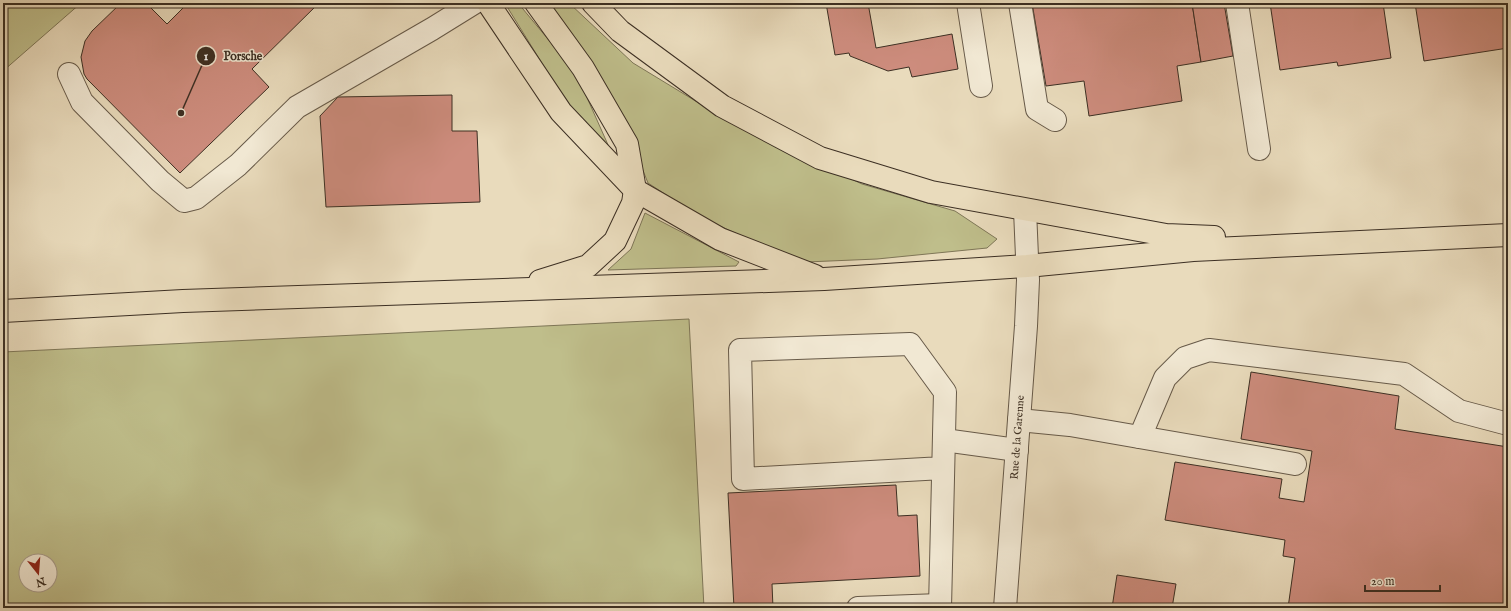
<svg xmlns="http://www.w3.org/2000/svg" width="1511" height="611" viewBox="0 0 1511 611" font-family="'IM FELL English',serif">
	<rect width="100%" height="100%" fill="#e9dbbc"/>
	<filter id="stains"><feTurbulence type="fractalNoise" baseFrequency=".005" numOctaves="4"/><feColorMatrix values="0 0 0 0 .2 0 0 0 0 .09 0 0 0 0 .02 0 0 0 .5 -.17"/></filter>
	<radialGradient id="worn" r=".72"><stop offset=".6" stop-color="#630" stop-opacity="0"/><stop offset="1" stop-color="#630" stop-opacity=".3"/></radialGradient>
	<g fill="#bfbe8b" stroke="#7e7657" fill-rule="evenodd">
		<path d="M 3,3 L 81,3 L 3,71 Z"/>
		<path d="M 508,3 L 518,3 L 576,73 L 613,156 L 579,123 L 506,5 Z"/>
		<path d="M 545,3 L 569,3 L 633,63 L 735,125 L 862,184 L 955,211 L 997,239 L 987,248 L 877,259 L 806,262 L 786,256 L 700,217 L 648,183 L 640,163 Z"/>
		<path d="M 645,213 L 739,262 L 736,266 L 608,270 L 631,249 Z"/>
		<path d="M 689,319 L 704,608 L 3,608 L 3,352 ZM 26,561 L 50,561 L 50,585 L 26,585 Z"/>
	</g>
	<g fill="#cd8c7d" stroke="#3c2f23">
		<path d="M 121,3 L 146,3 L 167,24 L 188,3 L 319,3 L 252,69 L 269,87 L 180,173 L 87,79 L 84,74 L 81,57 L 85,41 L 92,31 Z"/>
		<path d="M 826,3 L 868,3 L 876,48 L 952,34 L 958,69 L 912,77 L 909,67 L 888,71 L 850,56 L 849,53 L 835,55 Z"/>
		<path d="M 1032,3 L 1192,3 L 1201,62 L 1177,66 L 1182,101 L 1089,116 L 1084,81 L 1046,86 Z"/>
		<path d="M 1192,3 L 1224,3 L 1233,56 L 1201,62 Z"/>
		<path d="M 1270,3 L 1383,3 L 1391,58 L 1338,66 L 1337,62 L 1280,70 Z"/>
		<path d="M 1415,3 L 1508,3 L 1508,48 L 1424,61 Z"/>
		<path d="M 452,95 L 452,131 L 477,131 L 480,202 L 326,207 L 320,116 L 338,97 Z"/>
		<path d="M 1251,372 L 1399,396 L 1395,429 L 1508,447 L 1508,608 L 1288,608 L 1295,558 L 1283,556 L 1285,540 L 1165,520 L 1175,462 L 1282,479 L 1279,498 L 1304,502 L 1312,451 L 1241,439 Z"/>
		<path d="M 896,485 L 898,516 L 917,515 L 920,576 L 772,584 L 773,608 L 734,608 L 728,493 Z"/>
		<path d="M 1117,575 L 1176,584 L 1172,608 L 1112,608 Z"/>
	</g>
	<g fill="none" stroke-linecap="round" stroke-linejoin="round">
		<g stroke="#675a49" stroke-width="24">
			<g id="minor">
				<path d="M 968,3 L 981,86"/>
				<path d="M 1020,3 L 1037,109 L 1055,120"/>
				<path d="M 1237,3 L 1259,149"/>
				<path d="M 69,74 L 82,102 L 160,181 L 184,201 L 196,198 L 238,165 L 297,107 L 432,29 L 474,3"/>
				<path d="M 1019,420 L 1070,425 L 1295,464"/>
				<path d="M 1140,437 L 1165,378 L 1185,358 L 1209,350 L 1404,374 L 1459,411 L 1508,424"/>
				<path d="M 944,440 L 1017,450"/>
				<path d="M 858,608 L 940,605"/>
				<path d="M 940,608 L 945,392 L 910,344 L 740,350 L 743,479 L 943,468"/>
				<path id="s1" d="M 1005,608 L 1026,326 L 1028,280 L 1025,210"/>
			</g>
		</g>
		<g stroke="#3c2f23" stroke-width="24">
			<g id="major">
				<path d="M 488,3 L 561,112 L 635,190 L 720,239 L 815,276"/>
				<path d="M 536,3 L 583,68 L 627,144 L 635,190 L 633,203 L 615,241 L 588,266 L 540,281"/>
				<path d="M 593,3 L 620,31 L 722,106 L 820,158 L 931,192 L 1166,235 L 1214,237"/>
				<path d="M 3,311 L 183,301 L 824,279 L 1027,266 L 1193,250 L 1508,235"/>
			</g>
		</g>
		<use href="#minor" stroke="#f1e8d3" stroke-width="22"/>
		<use href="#major" stroke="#e9dbbc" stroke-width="22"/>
	</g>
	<g text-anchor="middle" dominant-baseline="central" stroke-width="3" stroke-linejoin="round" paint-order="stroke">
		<g font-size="11" fill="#3c2f23" stroke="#f1e8d3">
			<text stroke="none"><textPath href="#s1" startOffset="171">Rue de la Garenne</textPath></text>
		</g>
	</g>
	<path fill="none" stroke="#3c2f23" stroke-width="1.5" d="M181 113L206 56"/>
	<g fill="#3c2f23" stroke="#f1e8d3" stroke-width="1.5">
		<circle cx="181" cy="113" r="4"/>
		<circle cx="206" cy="56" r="10"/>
	</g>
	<g font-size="12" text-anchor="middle" font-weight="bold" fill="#fff">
		<text x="206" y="60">1</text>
	</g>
	<g font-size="12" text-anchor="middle" font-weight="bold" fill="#3c2f23" stroke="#f1e8d3" stroke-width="3" stroke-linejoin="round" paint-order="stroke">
		<text x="243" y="60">Porsche</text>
	</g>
	<rect width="1511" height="611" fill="none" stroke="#e9dbbc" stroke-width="16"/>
	<rect x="4" y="4" width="1503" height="603" fill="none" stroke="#3c2f23" stroke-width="2"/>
	<rect x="8" y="8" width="1495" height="595" fill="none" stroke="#3c2f23"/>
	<g transform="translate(38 573) rotate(163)"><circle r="19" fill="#f1e8d3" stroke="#a99e8d"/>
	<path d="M0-3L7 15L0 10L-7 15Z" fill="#8f2418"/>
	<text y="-6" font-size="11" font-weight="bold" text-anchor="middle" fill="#3c2f23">N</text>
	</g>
	<path d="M1365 585v6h75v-6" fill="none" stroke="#3c2f23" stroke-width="2"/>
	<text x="1371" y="585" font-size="12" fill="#3c2f23" stroke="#f1e8d3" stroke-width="3" paint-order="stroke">20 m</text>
	<rect width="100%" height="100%" filter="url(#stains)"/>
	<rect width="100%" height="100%" fill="url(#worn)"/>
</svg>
